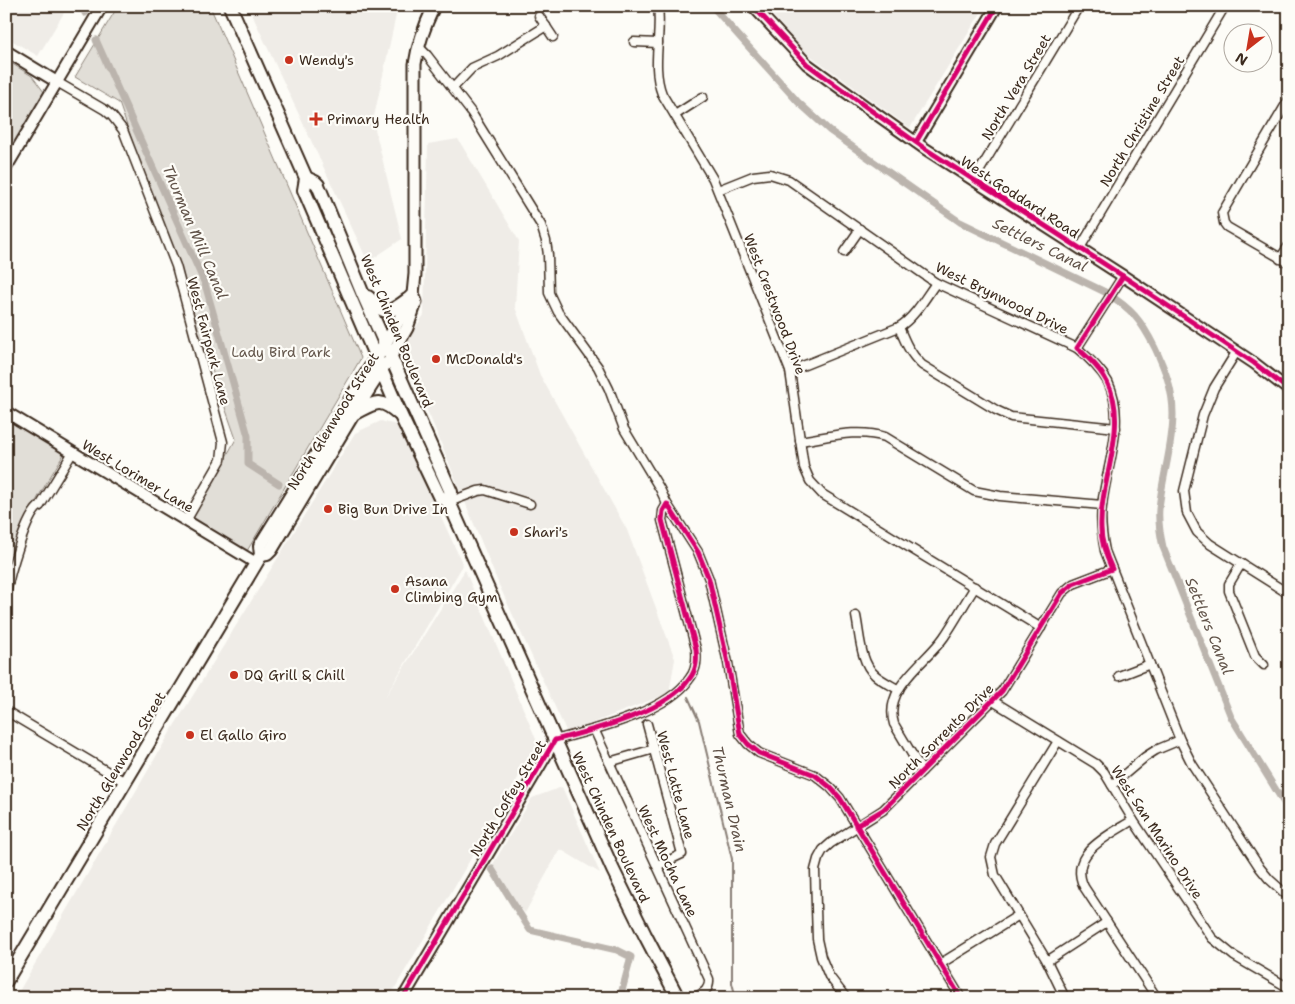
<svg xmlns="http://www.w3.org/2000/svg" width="1295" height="1004" viewBox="0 0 1295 1004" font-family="'Shantell Sans',sans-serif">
	<rect width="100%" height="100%" fill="#fdfcf7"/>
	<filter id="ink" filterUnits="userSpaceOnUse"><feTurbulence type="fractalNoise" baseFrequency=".02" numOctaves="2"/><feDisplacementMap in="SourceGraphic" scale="10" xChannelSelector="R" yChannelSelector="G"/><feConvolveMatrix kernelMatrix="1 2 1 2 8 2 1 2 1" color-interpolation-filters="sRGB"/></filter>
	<g filter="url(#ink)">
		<g fill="#efece7">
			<path d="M 6,6 L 68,6 L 38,56 L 6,37 Z"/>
			<path d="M 248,6 L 398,6 L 373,121 L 402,239 L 368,262 Z"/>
			<path d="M 765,6 L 985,6 L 910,128 L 804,51 Z"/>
			<path d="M 458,139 L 519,241 L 515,307 L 540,375 L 627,530 L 675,659 L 669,693 L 567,733 L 499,585 L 431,419 L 401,356 L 400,351 L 424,315 L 428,144 Z"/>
			<path d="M 381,421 L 400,426 L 463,565 L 384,699 L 465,570 L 538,744 L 389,998 L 15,998 L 171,731 L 355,433 Z"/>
			<path d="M 562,787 L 600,873 L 560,849 L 525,913 L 489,871 L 532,798 Z"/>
		</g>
		<g fill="#e1ded7" stroke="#8e847a">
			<path d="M 118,6 L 210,6 L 361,358 L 247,551 L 191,519 L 236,439 L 119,103 L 75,77 Z"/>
			<path d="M 6,60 L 32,76 L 44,92 L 6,157 Z"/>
			<path d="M 6,419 L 64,454 C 40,494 16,530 6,577 Z"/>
		</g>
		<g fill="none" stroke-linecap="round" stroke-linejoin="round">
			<path stroke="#887d74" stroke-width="2" d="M 688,697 L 699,721 L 732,859 L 732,983 L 736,998"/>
			<g stroke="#bbb4ad" stroke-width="7">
				<path d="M 82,6 L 85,13"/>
				<path d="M 712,6 L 798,102 L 830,131 L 960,222 L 1105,292 C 1132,309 1141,320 1155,348 C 1165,369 1173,390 1173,414 C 1173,446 1162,477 1159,509 C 1158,522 1160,534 1163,547 L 1231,717 L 1289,811"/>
				<path d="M 96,40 L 205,284 L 248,436 L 248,464 L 279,484"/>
				<path d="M 492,869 L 530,930 L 617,950 L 631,957 L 620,998"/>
			</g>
			<g stroke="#3b2a1e" stroke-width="11">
				<g id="minor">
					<path d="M 658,6 C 662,35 651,66 662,94 L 713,179 L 790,371 L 804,467 L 810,481 L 822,494 L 1041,628"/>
					<path d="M 539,16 L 553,37"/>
					<path d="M 634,42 L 658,43"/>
					<path d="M 418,46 L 427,55 L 471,112 L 541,225 L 546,241 L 548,255 L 549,293 L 558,312 L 598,367 L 609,389 L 624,429 L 660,489 L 667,504 L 698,552 L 709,579 L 728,663 L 740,734 L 748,744 L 759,753 L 815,775 L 830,787 L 840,798 L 961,998"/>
					<path d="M 57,82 L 105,110 L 112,116 L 123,130 L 176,266 L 223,442 L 221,460 L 186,521"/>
					<path d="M 453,88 L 472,68 L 498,56 L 546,26"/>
					<path d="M 1289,99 L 1222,213 L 1224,223 L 1227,227 L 1289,263"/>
					<path d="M 675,115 L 703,97"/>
					<path d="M 974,180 L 1079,6"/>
					<path d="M 718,190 L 753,176 L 770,174 L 789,180 L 936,283 L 1077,348 C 1089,358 1100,368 1108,382 C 1127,421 1106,466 1102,506 C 1100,522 1102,536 1105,551 L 1180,740 L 1192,764 L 1260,868 L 1269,879 L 1289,897"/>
					<path d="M 1080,248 L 1225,6"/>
					<path d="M 844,252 L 860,229"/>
					<path d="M 1280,259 L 1289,245"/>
					<path d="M 899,327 C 905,342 910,354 922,365 L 996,410 L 1011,417 L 1116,428"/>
					<path d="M 1077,348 L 1123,276"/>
					<path d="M 1237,351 L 1214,388 L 1203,415 L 1184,491 L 1187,513 L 1197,532 L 1210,544 L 1289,594"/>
					<path d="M 790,371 L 899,327 C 915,317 925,298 936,283"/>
					<path d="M 800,441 C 828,437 858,428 885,437 L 974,491 L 1000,496 L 1102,505"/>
					<path d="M 449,502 L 478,491 L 485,490 L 530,504"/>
					<path d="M 1241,564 L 1229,584 L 1229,591 L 1255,656 L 1264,665"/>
					<path d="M 6,594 C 9,577 26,513 40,506 L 73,452"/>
					<path d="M 856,616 C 860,635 860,662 875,675 C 882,681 891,685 899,690"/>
					<path d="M 1119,676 L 1150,664"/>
					<path d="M 993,701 L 1096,764 L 1104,772 L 1133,820 L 1212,938 L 1234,956 L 1289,988"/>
					<path d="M 6,711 L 125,782"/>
					<path d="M 647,724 L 682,854 L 657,866"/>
					<path d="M 594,729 L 709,979 C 710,990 703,993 694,998"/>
					<path d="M 555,740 C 593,730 668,712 690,678 C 697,669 697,659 696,649 L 662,520 L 663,511 L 667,504"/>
					<path d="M 1058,741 L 995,844 L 991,857 L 995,875 L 1047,961 L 1065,998"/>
					<path d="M 609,762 L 654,749"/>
					<path d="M 922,771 L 894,724 C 883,687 926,663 944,637 C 955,621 964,604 975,587"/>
					<path d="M 1112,785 L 1145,757 L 1156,750 L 1180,740"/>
					<path d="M 1133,820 C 1110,835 1067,853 1084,887 L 1157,998"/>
					<path d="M 1047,961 L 1107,922"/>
					<path d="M 940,964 L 1019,915"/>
					<path d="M 846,998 L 829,976 L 821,957 L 817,939 L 816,908 L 815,870 L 818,859 L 823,850 L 831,843 L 883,810 L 1002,691 L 1062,593 L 1073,584 L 1112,569"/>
					<path d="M 1288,998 L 1289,997"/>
				</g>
			</g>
			<g stroke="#3b2a1e" stroke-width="14">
				<g id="tertiary">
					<path d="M 753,6 L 807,64 L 869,109 L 924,148 L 1123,276 L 1254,363 L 1289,390"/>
					<path d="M 6,51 L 57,82"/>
					<path d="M 916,142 L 997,6"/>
					<path d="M 6,168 L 102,6"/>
					<path d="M 6,412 L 256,563"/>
					<path d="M 403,998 L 555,740"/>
				</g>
			</g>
			<g stroke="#3b2a1e" stroke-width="15">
				<g id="secondary">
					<path d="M 385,344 L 403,313 L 407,300 L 413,294 L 415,274 L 415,64 C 418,43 425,25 434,6"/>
					<path d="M 391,356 L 407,328 L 416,302 L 413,294"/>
				</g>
			</g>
			<g stroke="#3b2a1e" stroke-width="16">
				<g id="primary">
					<path d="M 230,6 L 306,178 L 304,190 L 401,416 L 439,496 L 449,502 L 613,870 L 645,935 L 678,998"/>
					<path d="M 306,178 L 315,182 L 318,185 L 362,292 L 451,492 L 449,502"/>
					<path d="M 368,297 C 386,315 387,315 407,300"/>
					<path d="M 355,413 C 376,402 380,397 399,414"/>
					<path d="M 261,555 L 267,554 L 271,550 L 353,414 L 385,364"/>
					<path d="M 6,981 L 261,555 L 260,546 L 385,344"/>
				</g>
			</g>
			<use href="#minor" stroke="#fdfcf7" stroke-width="8"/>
			<use href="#tertiary" stroke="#fdfcf7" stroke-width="10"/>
			<use href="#secondary" stroke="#fdfcf7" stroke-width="11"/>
			<use href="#primary" stroke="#fdfcf7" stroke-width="12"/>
			<g stroke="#fdfcf7" stroke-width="8">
				<g id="cycleway">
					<path d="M 753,6 L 807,64 L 869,109 L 924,148 L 1123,276 L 1254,363 L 1289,390"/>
					<path d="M 916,142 L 997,6"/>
					<path d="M 856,826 L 883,810 L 1002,691 L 1062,593 L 1073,584 L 1112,569 C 1106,556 1101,542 1101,528 C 1099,482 1130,425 1107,382 C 1100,368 1089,358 1077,348 L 1123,276"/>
					<path d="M 403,998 L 555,740 C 593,730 668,712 690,678 C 697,669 697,659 696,649 L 662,520 L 663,511 L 667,504 L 698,552 L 709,579 L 728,663 L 740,734 L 748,744 L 759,753 L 815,775 L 830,787 L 840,798 L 961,998"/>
				</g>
			</g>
			<use href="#cycleway" stroke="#d6006c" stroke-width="5"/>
		</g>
	</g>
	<g fill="#c8321e" stroke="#fdfcf7" stroke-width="2">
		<circle cx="289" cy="60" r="5"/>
		<path d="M313.5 111.5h5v5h5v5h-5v5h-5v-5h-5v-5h5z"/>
		<circle cx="436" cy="359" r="5"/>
		<circle cx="328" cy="509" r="5"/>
		<circle cx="514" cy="532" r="5"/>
		<circle cx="395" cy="589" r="5"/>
		<circle cx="234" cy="675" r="5"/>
		<circle cx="190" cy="735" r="5"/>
	</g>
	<g text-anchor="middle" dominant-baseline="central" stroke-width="4.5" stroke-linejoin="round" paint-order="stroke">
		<g font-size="14" fill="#3b2a1e" stroke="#fdfcf7" text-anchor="start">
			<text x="299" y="60">Wendy's</text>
			<text x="327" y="119">Primary Health</text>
			<text x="446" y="359">McDonald's</text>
			<text x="338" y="509">Big Bun Drive In</text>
			<text x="524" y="532">Shari's</text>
			<text x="405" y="581">Asana<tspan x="405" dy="16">Climbing Gym</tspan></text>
			<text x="244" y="675">DQ Grill &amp; Chill</text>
			<text x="200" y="735">El Gallo Giro</text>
		</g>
		<g font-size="14" fill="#3b2a1e" stroke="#fdfcf7">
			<text transform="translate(1016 87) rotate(-59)">North Vera Street</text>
			<text transform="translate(1142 121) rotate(-59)">North Christine Street</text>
			<text transform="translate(1020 197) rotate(33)">West Goddard Road</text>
			<text transform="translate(1002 298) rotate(26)">West Brynwood Drive</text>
			<text transform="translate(775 304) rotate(69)">West Crestwood Drive</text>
			<text transform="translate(397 331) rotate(67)">West Chinden Boulevard</text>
			<text transform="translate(209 341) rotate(75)">West Fairpark Lane</text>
			<text transform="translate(333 421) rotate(-58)">North Glenwood Street</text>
			<text transform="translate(138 476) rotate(31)">West Lorimer Lane</text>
			<text transform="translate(941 736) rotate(-45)">North Sorrento Drive</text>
			<text transform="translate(121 761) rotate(-59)">North Glenwood Street</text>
			<text transform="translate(676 785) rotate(75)">West Latte Lane</text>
			<text transform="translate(508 798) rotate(-59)">North Coffey Street</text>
			<text transform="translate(611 827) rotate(65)">West Chinden Boulevard</text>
			<text transform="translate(1157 832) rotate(57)">West San Marino Drive</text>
			<text transform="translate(668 861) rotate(65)">West Mocha Lane</text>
		</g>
		<g font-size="14" fill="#64574c" stroke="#fdfcf7">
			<text x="281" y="352">Lady Bird Park</text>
		</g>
		<g font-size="15" font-style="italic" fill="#615349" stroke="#fdfcf7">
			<text transform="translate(195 232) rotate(67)">Thurman Mill Canal</text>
			<text transform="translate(1040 245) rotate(26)">Settlers Canal</text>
			<text transform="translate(1209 626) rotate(68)">Settlers Canal</text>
			<text transform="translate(729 799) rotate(77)">Thurman Drain</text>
		</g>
	</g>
	<rect width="1295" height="1004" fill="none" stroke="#fdfcf7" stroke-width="25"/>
	<rect x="12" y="12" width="1270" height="979" fill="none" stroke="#3b2a1e" stroke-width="2" filter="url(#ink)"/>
	<g transform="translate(1248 48) rotate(211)"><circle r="24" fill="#fdfcf7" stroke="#afa8a0"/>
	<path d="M0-4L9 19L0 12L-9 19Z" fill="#c8321e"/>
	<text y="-8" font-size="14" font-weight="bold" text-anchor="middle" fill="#3b2a1e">N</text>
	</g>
</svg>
